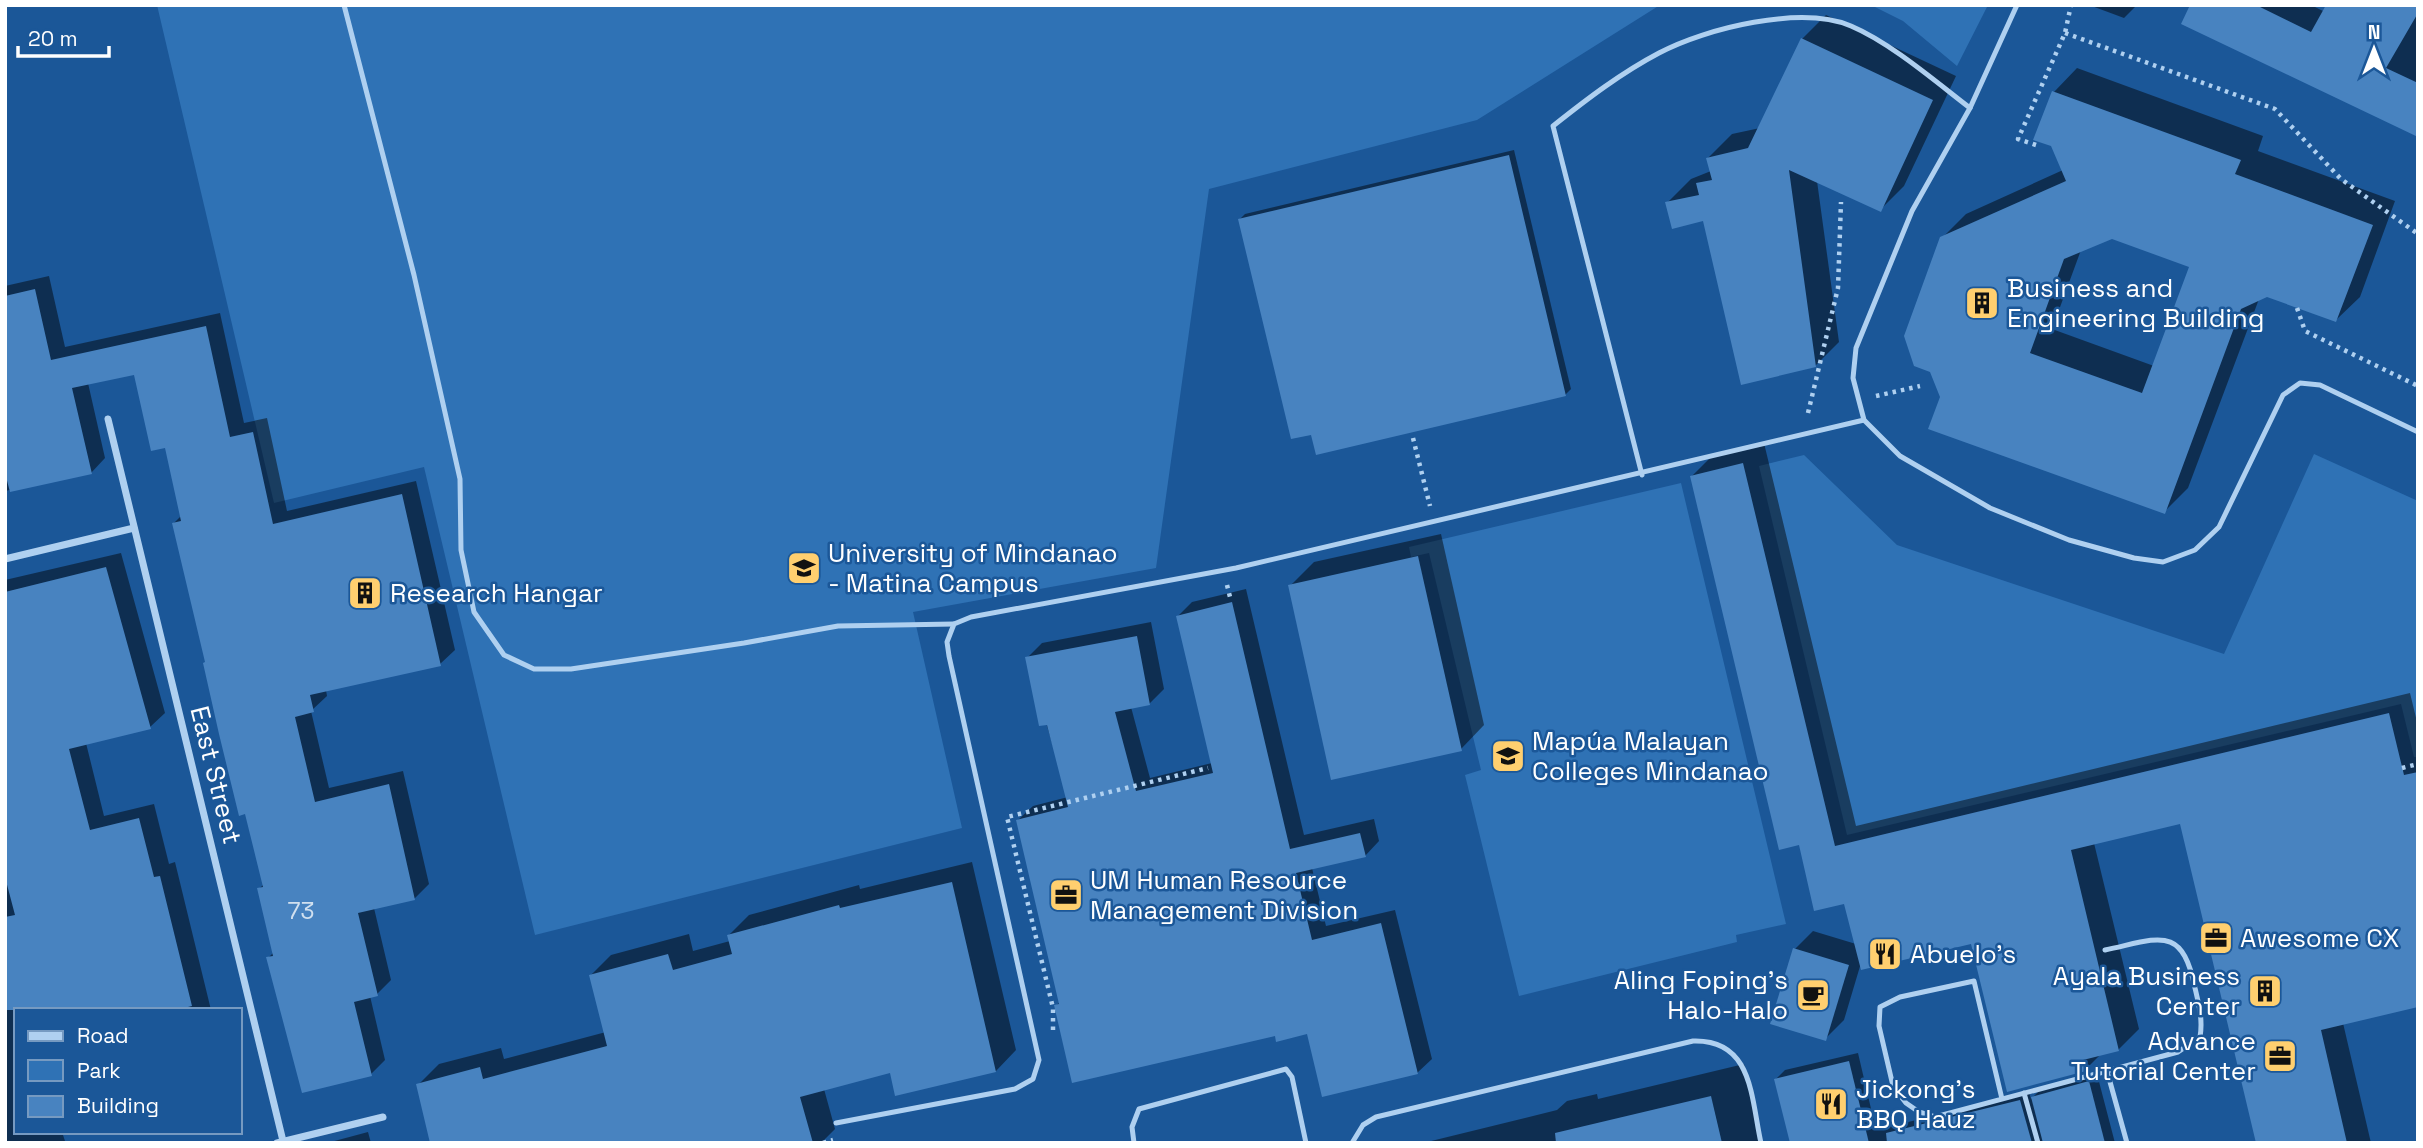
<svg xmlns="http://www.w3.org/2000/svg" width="2423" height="1148" viewBox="0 0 2423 1148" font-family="'Space Grotesk',sans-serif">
	<rect width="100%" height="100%" fill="#1b5798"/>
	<g fill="#2f72b5">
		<path d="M 157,5 L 1660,5 L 1477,120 L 1209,189 L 1156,568 L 913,612 L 962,828 L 535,935 L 424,467 L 274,503 Z"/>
		<path d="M 1871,5 L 1988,5 L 1957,66 L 1903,21 Z"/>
		<path d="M 2314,454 L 2418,501 L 2418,757 L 2414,757 L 2401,704 L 1847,835 L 1759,466 L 1804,455 L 1897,545 L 2224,654 Z"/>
		<path d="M 1681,483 L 1786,924 L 1736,935 L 1737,942 L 1519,996 L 1465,775 L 1481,770 L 1429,553 L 1411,557 L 1409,547 Z"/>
	</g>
	<g fill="#0007" fill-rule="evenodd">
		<path d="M 2089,5 L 2137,5 L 2124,18 Z"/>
		<path d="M 2192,5 L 2311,5 L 2325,12 L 2418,5 L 2418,135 Z"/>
		<path d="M 1826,15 L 1956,76 L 1904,186 L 1880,210 L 1817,181 L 1839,342 L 1815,366 L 1704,219 L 1667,203 L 1691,179 L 1711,171 L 1708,158 L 1732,134 L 1760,128 L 1802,39 Z"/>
		<path d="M 2077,68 L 2263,136 L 2258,151 L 2395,201 L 2360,297 L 2336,320 L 2267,295 L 2259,299 L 2188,488 L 2164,512 L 1942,397 L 1942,238 L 1966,214 L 2063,170 L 2054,92 ZM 2112,237 L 2191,266 L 2154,366 L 2052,329 L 2081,250 Z"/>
		<path d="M 1514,150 L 1571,389 L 1565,395 L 1240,219 L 1245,214 Z"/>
		<path d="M 49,276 L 65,347 L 220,313 L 244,423 L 267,418 L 287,511 L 416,481 L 455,650 L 440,664 L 326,690 L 327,696 L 311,711 L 329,788 L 403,771 L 429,884 L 415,898 L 374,908 L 391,980 L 377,994 L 370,996 L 385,1060 L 371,1074 L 268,958 L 274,952 L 259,889 L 264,884 L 173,524 L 181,516 L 166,446 L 135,372 L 88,383 L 105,458 L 91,473 L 5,491 L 5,286 Z"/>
		<path d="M 1764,443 L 1856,826 L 2410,693 L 2418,726 L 2418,1005 L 2343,1023 L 2371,1143 L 2257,1143 L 2182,822 L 2094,843 L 2139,1029 L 2118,1050 L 2101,1054 L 2085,1070 L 1972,942 L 1861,963 L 1844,1020 L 1825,1039 L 1795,949 L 1813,931 L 1856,944 L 1845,902 L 1800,843 L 1692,476 L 1713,455 Z"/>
		<path d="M 1441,534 L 1484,725 L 1461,749 L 1290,586 L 1314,562 Z"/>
		<path d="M 121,553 L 165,713 L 150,727 L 86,743 L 104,816 L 154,804 L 169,864 L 175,862 L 211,1010 L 16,1010 L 16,1132 L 62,1132 L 65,1141 L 5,1143 L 5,580 Z"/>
		<path d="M 1246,589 L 1304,835 L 1374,819 L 1379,841 L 1365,856 L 1312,868 L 1326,926 L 1395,910 L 1432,1059 L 1417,1073 L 1308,1032 L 1276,1034 L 1056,1006 L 1060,1002 L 1018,820 L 1033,806 L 1068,797 L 1027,658 L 1042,643 L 1151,622 L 1164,689 L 1149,704 L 1131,707 L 1150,778 L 1212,763 L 1178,616 L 1192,602 Z"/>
		<path d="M 972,862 L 1016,1050 L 996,1071 L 891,1071 L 824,1089 L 835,1129 L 821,1143 L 432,1143 L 418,1085 L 439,1064 L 501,1048 L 504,1059 L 606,1032 L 591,975 L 611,955 L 689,934 L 693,951 L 730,941 L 729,935 L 749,915 L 859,885 L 860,889 Z"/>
		<path d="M 1858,1053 L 1876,1130 L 2029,1092 L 2031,1099 L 2041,1089 L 2097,1074 L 2115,1143 L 1791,1143 L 1776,1079 L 1785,1070 Z"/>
		<path d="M 1744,1064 L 1763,1143 L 1423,1143 L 1557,1110 L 1567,1101 L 1597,1094 L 1598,1099 Z"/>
		<path d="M 368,1132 L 371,1143 L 327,1143 Z"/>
	</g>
	<g fill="#4883c0" fill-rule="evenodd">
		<path d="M 2190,5 L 2256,5 L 2311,32 L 2326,5 L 2418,5 L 2418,13 L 2386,68 L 2418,83 L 2418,137 L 2181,24 Z"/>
		<path d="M 1801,38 L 1933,100 L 1881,212 L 1789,170 L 1816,367 L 1741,385 L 1703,221 L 1672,229 L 1665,202 L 1699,195 L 1696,183 L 1712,180 L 1706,158 L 1748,148 Z"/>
		<path d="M 2052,91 L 2241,160 L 2235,174 L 2373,225 L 2336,322 L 2267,297 L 2241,309 L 2165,514 L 1928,429 L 1940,397 L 1930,372 L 1914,366 L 1904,336 L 1940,237 L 2066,181 L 2051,146 L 2033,140 ZM 2112,239 L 2189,267 L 2142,393 L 2030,353 L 2064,259 Z"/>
		<path d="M 1509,155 L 1566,396 L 1316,455 L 1311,435 L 1291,439 L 1238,219 Z"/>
		<path d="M 35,289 L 51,360 L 206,326 L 230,437 L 253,432 L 273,524 L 402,494 L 441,666 L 310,695 L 314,712 L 295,717 L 315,802 L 389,784 L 415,900 L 358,913 L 378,996 L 354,1002 L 372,1076 L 302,1093 L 266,957 L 273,956 L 257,888 L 263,887 L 245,814 L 239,816 L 219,734 L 203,663 L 205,662 L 172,523 L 181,521 L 165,448 L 151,451 L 134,375 L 72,388 L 92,474 L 10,492 L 5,473 L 5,296 Z"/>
		<path d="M 1743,463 L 1835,846 L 2389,713 L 2404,775 L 2418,772 L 2418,1007 L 2321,1030 L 2347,1143 L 2256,1143 L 2180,824 L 2071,850 L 2119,1051 L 2083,1060 L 2086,1071 L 2007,1092 L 1971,944 L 1861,970 L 1844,904 L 1814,911 L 1799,845 L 1779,850 L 1690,476 Z"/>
		<path d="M 1418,556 L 1462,751 L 1331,780 L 1288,585 Z"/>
		<path d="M 106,567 L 151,729 L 69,749 L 90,830 L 139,818 L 154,877 L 160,876 L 192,1006 L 176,1010 L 5,1010 L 5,917 L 15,915 L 5,877 L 5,592 Z"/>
		<path d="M 1232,602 L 1290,849 L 1360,833 L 1366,857 L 1296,873 L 1312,940 L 1381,923 L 1418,1074 L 1322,1097 L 1307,1034 L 1276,1042 L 1275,1036 L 1072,1083 L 1054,1005 L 1059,1004 L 1016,820 L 1068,807 L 1047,725 L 1039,726 L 1025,657 L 1137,636 L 1150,705 L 1115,712 L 1136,791 L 1213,773 L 1176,616 Z"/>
		<path d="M 952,882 L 996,1072 L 895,1096 L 890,1073 L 800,1097 L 813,1143 L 430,1143 L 416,1084 L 480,1067 L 483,1079 L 607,1046 L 589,975 L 668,954 L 673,970 L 732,954 L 727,935 L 839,905 L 840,908 Z"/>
		<path d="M 1793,948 L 1849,965 L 1826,1041 L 1770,1024 Z"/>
		<path d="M 1849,1061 L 1869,1143 L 1790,1143 L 1774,1079 Z"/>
		<path d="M 2089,1081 L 2105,1143 L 2043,1143 L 2031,1097 Z"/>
		<path d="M 1711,1096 L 1722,1143 L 1556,1143 L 1555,1133 Z"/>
		<path d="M 2020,1100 L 2032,1143 L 1887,1143 L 1886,1133 Z"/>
	</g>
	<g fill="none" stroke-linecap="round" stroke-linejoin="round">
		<g stroke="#afd0f0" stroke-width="4.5" stroke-dasharray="3.5 5" stroke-linecap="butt">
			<path d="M 2065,33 L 2275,109 L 2341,179 L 2418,234"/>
			<path d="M 2036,145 L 2018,139 L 2065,33 L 2071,5"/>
			<path d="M 2297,308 L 2305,331 L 2418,386"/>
			<path d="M 1876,396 L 1920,386"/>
			<path d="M 1808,413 L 1838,288 L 1841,202"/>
			<path d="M 1413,438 L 1430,506"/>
			<path d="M 1227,585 L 1231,601"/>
			<path d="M 2402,768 L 2418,764"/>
			<path d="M 1053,1030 L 1053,1008 L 1007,817 L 1208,768"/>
			<path d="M 823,1143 L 833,1140"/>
		</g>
		<g stroke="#afd0f0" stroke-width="5">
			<path d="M 344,5 L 414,275 L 460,479 L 461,550 L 474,612 L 504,655 L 534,669 L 571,669 L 744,643 L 838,626 L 954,624"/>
			<path d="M 2017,5 L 1970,108 L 1912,211 L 1856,348 L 1853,378 L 1864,420 L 1900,456 L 1990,508 L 2069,540 L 2134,558 L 2163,562 L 2195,550 L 2219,527 L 2283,395 L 2300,383 L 2320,385 L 2418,432"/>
			<path d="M 1642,475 L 1553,126 C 1587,99 1621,73 1659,53 C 1706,28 1801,5 1851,26 C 1891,43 1936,82 1970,108"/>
			<path d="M 2107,1071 L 2127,1143"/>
			<path d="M 2024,1093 L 2038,1143"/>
			<path d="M 2002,1099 L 1974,981 L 1900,997 L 1880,1007 L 1879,1026 L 1893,1086 L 1906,1103 L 1919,1112 L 1935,1117 L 2178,1052 L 2200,1037 C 2203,1020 2199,1005 2195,988 C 2182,923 2158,939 2105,950"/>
			<path d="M 836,1123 L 1015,1089 L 1033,1079 L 1039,1060 L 949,656 L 947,642 L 954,624 L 971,617 L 1236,568 L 1864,420"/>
			<path d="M 1134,1143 L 1132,1127 L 1139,1109 L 1286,1069 L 1292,1077 L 1306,1143"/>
			<path d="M 1352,1143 L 1363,1125 L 1376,1117 L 1693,1041 C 1753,1039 1751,1098 1761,1143"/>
		</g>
		<g stroke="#afd0f0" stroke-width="7">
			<path d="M 108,419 L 283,1141"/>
			<path d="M 5,559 L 134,528"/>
			<path d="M 277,1143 L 383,1117"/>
		</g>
	</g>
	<defs>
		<g id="building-square" transform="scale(1.75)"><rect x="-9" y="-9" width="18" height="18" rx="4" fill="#ffcf6f" stroke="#1b5798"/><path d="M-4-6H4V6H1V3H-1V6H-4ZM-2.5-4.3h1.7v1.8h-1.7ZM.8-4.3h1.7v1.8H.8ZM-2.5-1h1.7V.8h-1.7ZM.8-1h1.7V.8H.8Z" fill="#111"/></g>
		<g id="university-square" transform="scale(1.75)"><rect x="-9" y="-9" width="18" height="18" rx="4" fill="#ffcf6f" stroke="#1b5798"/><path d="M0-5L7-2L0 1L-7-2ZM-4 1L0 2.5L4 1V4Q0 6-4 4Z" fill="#111"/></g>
		<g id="office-square" transform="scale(1.75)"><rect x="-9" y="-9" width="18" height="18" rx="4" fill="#ffcf6f" stroke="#1b5798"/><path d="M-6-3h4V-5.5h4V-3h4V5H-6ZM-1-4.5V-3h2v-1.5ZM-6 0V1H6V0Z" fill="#111"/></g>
		<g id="restaurant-square" transform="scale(1.75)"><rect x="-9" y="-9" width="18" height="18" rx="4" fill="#ffcf6f" stroke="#1b5798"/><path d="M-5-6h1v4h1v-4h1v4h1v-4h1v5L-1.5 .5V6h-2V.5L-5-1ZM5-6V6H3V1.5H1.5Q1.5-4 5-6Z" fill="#111"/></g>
		<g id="cafe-square" transform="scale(1.75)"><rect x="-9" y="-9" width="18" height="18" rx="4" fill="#ffcf6f" stroke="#1b5798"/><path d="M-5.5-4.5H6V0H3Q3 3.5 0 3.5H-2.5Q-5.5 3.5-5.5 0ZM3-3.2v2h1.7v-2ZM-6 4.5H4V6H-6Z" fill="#111"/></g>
	</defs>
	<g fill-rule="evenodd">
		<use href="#building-square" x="1982" y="303"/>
		<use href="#university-square" x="804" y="568"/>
		<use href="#building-square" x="365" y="593"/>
		<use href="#university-square" x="1508" y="756"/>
		<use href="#office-square" x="1066" y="895"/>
		<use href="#office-square" x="2216" y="938"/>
		<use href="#restaurant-square" x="1885" y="954"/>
		<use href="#building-square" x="2265" y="991"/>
		<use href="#cafe-square" x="1813" y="995"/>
		<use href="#office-square" x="2280" y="1056"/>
		<use href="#restaurant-square" x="1831" y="1104"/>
	</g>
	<g text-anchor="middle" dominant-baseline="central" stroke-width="5" stroke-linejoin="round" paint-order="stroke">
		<g font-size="23" fill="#d1e0ef">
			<text x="301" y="911">73</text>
		</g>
		<g font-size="26" fill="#fff" stroke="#1b5798" text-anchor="start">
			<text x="2007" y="288">Business and<tspan x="2007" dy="30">Engineering Building</tspan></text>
			<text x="828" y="553">University of Mindanao<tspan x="828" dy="30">- Matina Campus</tspan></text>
			<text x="390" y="593">Research Hangar</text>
			<text x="1532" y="741">Mapúa Malayan<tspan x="1532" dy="30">Colleges Mindanao</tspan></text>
			<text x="1090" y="880">UM Human Resource<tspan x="1090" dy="30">Management Division</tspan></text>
			<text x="2240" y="938">Awesome CX</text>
			<text x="1910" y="954">Abuelo's</text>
			<text x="2240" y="976" text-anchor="end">Ayala Business<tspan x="2240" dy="30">Center</tspan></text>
			<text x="1788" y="980" text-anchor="end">Aling Foping's<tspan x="1788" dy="30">Halo-Halo</tspan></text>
			<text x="2256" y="1041" text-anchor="end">Advance<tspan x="2256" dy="30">Tutorial Center</tspan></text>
			<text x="1856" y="1089">Jickong's<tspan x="1856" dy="30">BBQ Hauz</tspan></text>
		</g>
		<g font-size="26" fill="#fff" stroke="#1b5798">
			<text transform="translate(216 775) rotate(76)">East Street</text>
		</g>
	</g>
	<rect width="2423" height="1148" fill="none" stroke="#ffffff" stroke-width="14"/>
	<rect x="14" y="1008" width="228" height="126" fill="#1b5798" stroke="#769ac1" stroke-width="2"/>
	<rect x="28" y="1031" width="35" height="10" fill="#afd0f0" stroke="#769ac1" stroke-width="2"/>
	<text x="77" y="1043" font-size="21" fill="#ffffff">Road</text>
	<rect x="28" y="1060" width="35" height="21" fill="#2f72b5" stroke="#769ac1" stroke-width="2"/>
	<text x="77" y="1078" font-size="21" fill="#ffffff">Park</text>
	<rect x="28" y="1096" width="35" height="21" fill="#4883c0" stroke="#769ac1" stroke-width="2"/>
	<text x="77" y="1113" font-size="21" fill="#ffffff">Building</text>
	<g transform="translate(2374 49)" stroke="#1b5798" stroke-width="5" paint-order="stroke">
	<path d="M0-5L12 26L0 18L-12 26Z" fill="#ffffff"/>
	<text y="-10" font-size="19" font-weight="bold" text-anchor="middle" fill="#ffffff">N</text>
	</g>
	<path d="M18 46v10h91v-10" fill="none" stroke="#ffffff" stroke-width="3.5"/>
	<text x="28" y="46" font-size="21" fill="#ffffff" stroke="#1b5798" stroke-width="5" paint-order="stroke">20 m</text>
</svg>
